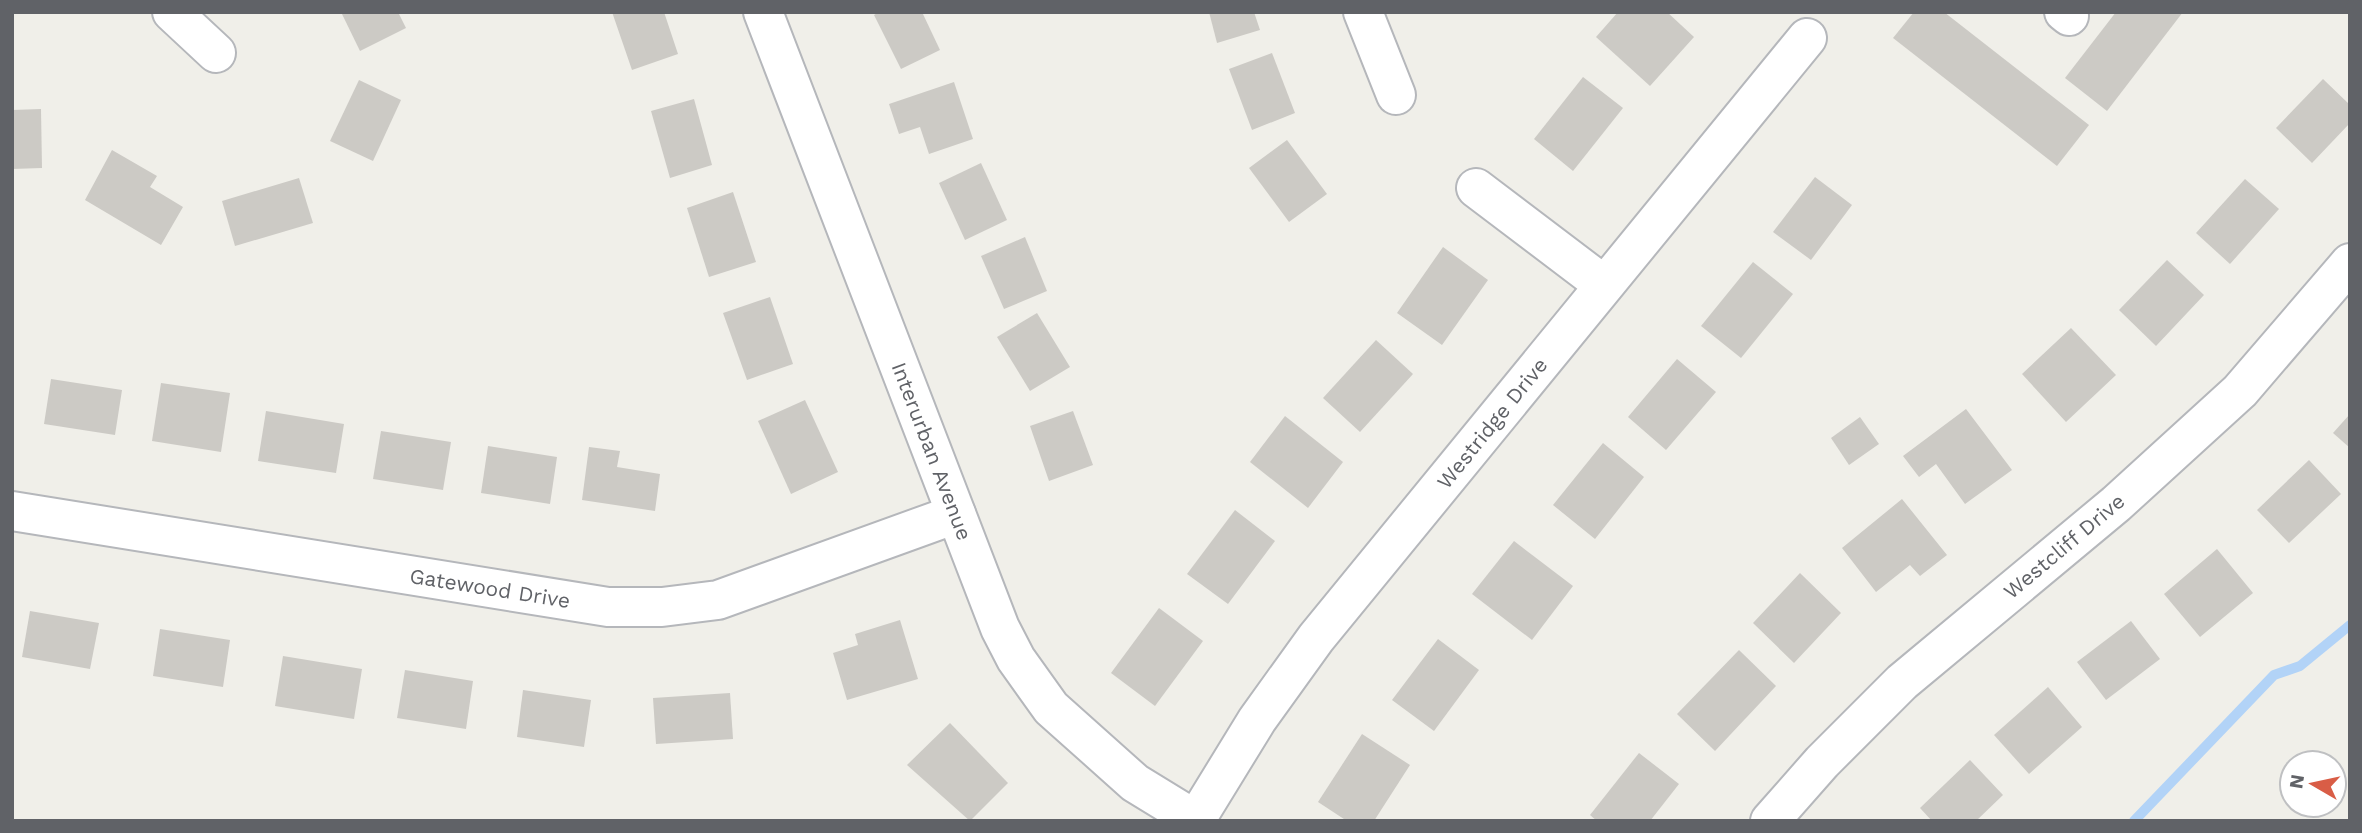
<svg xmlns="http://www.w3.org/2000/svg" width="2362" height="833" viewBox="0 0 2362 833" font-family="'Work Sans',sans-serif">
	<rect width="100%" height="100%" fill="#f0efe9"/>
	<g fill="none" stroke-linecap="round" stroke-linejoin="round">
		<path stroke="#b2d3f7" stroke-width="10" d="M 2134,821 L 2274,675 L 2300,666 L 2350,625"/>
	</g>
	<g fill="#cccac5">
		<path d="M 341,12 L 398,12 L 406,28 L 360,51 Z"/>
		<path d="M 612,12 L 664,12 L 678,54 L 632,70 Z"/>
		<path d="M 879,12 L 922,12 L 940,50 L 901,69 L 874,15 Z"/>
		<path d="M 1209,12 L 1254,12 L 1260,30 L 1217,43 Z"/>
		<path d="M 1618,12 L 1667,12 L 1694,37 L 1650,86 L 1596,37 Z"/>
		<path d="M 1914,12 L 1944,12 L 2089,125 L 2057,166 L 1893,38 Z"/>
		<path d="M 2116,12 L 2183,12 L 2107,111 L 2065,78 Z"/>
		<path d="M 1272,53 L 1295,113 L 1252,130 L 1229,69 Z"/>
		<path d="M 1583,77 L 1623,108 L 1573,171 L 1534,139 Z"/>
		<path d="M 2323,79 L 2350,105 L 2350,123 L 2312,163 L 2276,128 Z"/>
		<path d="M 359,80 L 401,100 L 373,161 L 330,141 Z"/>
		<path d="M 954,82 L 973,139 L 929,154 L 920,127 L 899,134 L 889,104 Z"/>
		<path d="M 694,99 L 712,165 L 670,178 L 651,111 Z"/>
		<path d="M 41,109 L 42,168 L 12,169 L 12,110 Z"/>
		<path d="M 1287,140 L 1327,194 L 1289,222 L 1249,168 Z"/>
		<path d="M 112,150 L 157,176 L 150,187 L 183,207 L 161,245 L 85,200 Z"/>
		<path d="M 981,163 L 1007,220 L 965,240 L 939,183 Z"/>
		<path d="M 1815,177 L 1852,205 L 1811,260 L 1773,232 Z"/>
		<path d="M 299,178 L 313,223 L 235,246 L 222,201 Z"/>
		<path d="M 2245,179 L 2279,209 L 2230,264 L 2196,233 Z"/>
		<path d="M 733,192 L 756,262 L 709,277 L 687,208 Z"/>
		<path d="M 1025,237 L 1047,291 L 1004,309 L 981,256 Z"/>
		<path d="M 1443,247 L 1488,280 L 1442,345 L 1397,313 Z"/>
		<path d="M 2167,260 L 2204,295 L 2156,346 L 2119,310 Z"/>
		<path d="M 1753,262 L 1793,294 L 1741,358 L 1701,326 Z"/>
		<path d="M 770,297 L 793,364 L 747,380 L 723,313 Z"/>
		<path d="M 1037,313 L 1070,367 L 1030,391 L 997,337 Z"/>
		<path d="M 2071,328 L 2116,375 L 2066,422 L 2022,374 Z"/>
		<path d="M 1376,340 L 1413,374 L 1360,432 L 1323,398 Z"/>
		<path d="M 1677,359 L 1716,392 L 1666,450 L 1628,417 Z"/>
		<path d="M 51,379 L 122,390 L 115,435 L 44,424 Z"/>
		<path d="M 161,383 L 230,393 L 221,452 L 152,441 Z"/>
		<path d="M 805,400 L 838,472 L 791,494 L 758,421 Z"/>
		<path d="M 1966,409 L 2012,470 L 1965,504 L 1936,464 L 1919,477 L 1903,456 Z"/>
		<path d="M 266,411 L 344,424 L 336,473 L 258,461 Z"/>
		<path d="M 1073,411 L 1093,465 L 1049,481 L 1030,426 Z"/>
		<path d="M 2350,414 L 2350,448 L 2333,433 Z"/>
		<path d="M 1285,416 L 1343,462 L 1308,508 L 1250,462 Z"/>
		<path d="M 1860,417 L 1879,444 L 1849,465 L 1831,438 Z"/>
		<path d="M 381,431 L 451,442 L 443,490 L 373,479 Z"/>
		<path d="M 1603,443 L 1644,477 L 1595,539 L 1553,505 Z"/>
		<path d="M 488,446 L 557,457 L 550,504 L 481,493 Z"/>
		<path d="M 589,447 L 620,451 L 617,467 L 660,474 L 655,511 L 582,500 Z"/>
		<path d="M 2309,460 L 2341,494 L 2289,543 L 2257,510 Z"/>
		<path d="M 1902,499 L 1947,555 L 1920,576 L 1910,565 L 1876,592 L 1842,548 Z"/>
		<path d="M 1235,510 L 1275,541 L 1228,604 L 1187,574 Z"/>
		<path d="M 1514,541 L 1573,586 L 1532,640 L 1472,594 Z"/>
		<path d="M 2217,549 L 2253,593 L 2200,637 L 2164,594 Z"/>
		<path d="M 1800,573 L 1841,613 L 1794,663 L 1753,623 Z"/>
		<path d="M 1159,608 L 1203,641 L 1155,706 L 1111,673 Z"/>
		<path d="M 30,611 L 99,623 L 90,669 L 22,657 Z"/>
		<path d="M 900,620 L 918,679 L 847,700 L 833,653 L 858,645 L 855,634 Z"/>
		<path d="M 2131,621 L 2160,659 L 2106,700 L 2077,662 Z"/>
		<path d="M 160,629 L 230,640 L 223,687 L 153,676 Z"/>
		<path d="M 1438,639 L 1479,670 L 1434,731 L 1392,700 Z"/>
		<path d="M 1739,650 L 1776,686 L 1715,751 L 1677,714 Z"/>
		<path d="M 283,656 L 362,669 L 354,719 L 275,706 Z"/>
		<path d="M 405,670 L 473,681 L 466,729 L 397,718 Z"/>
		<path d="M 2048,687 L 2082,727 L 2029,774 L 1994,735 Z"/>
		<path d="M 523,690 L 591,700 L 584,747 L 517,737 Z"/>
		<path d="M 730,693 L 733,739 L 656,744 L 653,698 Z"/>
		<path d="M 950,723 L 1008,783 L 970,821 L 907,765 Z"/>
		<path d="M 1362,734 L 1410,765 L 1374,821 L 1347,821 L 1318,802 Z"/>
		<path d="M 1639,753 L 1679,784 L 1650,821 L 1597,821 L 1590,815 Z"/>
		<path d="M 1970,760 L 2003,795 L 1976,821 L 1932,821 L 1920,808 Z"/>
	</g>
	<g fill="none" stroke-linecap="round" stroke-linejoin="round">
		<g stroke="#b5b7bb" stroke-width="42">
			<g id="minor">
				<path d="M 172,12 L 216,53"/>
				<path d="M 763,12 L 1000,628 L 1016,659 L 1051,708 L 1135,783 L 1197,821"/>
				<path d="M 1363,12 L 1396,95"/>
				<path d="M 2064,12 L 2069,16"/>
				<path d="M 1476,188 L 1604,285"/>
				<path d="M 12,511 L 608,607 L 662,607 L 718,600 L 956,514"/>
				<path d="M 1195,821 L 1257,720 L 1316,638 L 1807,38"/>
				<path d="M 1770,821 L 1822,762 L 1902,682 L 2116,504 L 2240,391 L 2350,263"/>
			</g>
		</g>
		<use href="#minor" stroke="#fff" stroke-width="38"/>
	</g>
	<g text-anchor="middle" dominant-baseline="central" stroke-width="6" stroke-linejoin="round" paint-order="stroke">
		<g font-size="21" fill="#606267" stroke="#fff">
			<text transform="translate(1492 423) rotate(-51)">Westridge Drive</text>
			<text transform="translate(932 451) rotate(69)">Interurban Avenue</text>
			<text transform="translate(2064 546) rotate(-40)">Westcliff Drive</text>
			<text transform="translate(490 588) rotate(9)">Gatewood Drive</text>
		</g>
	</g>
	<rect width="2362" height="833" fill="none" stroke="#606267" stroke-width="28"/>
	<g transform="translate(2313 784) rotate(279)"><circle r="33" fill="#ffffff" stroke="#bfc0c2" stroke-width="2"/>
	<path d="M0-5L12 26L0 18L-12 26Z" fill="#d95d46"/>
	<text y="-10" font-size="19" font-weight="bold" text-anchor="middle" fill="#606267">N</text>
	</g>
</svg>
